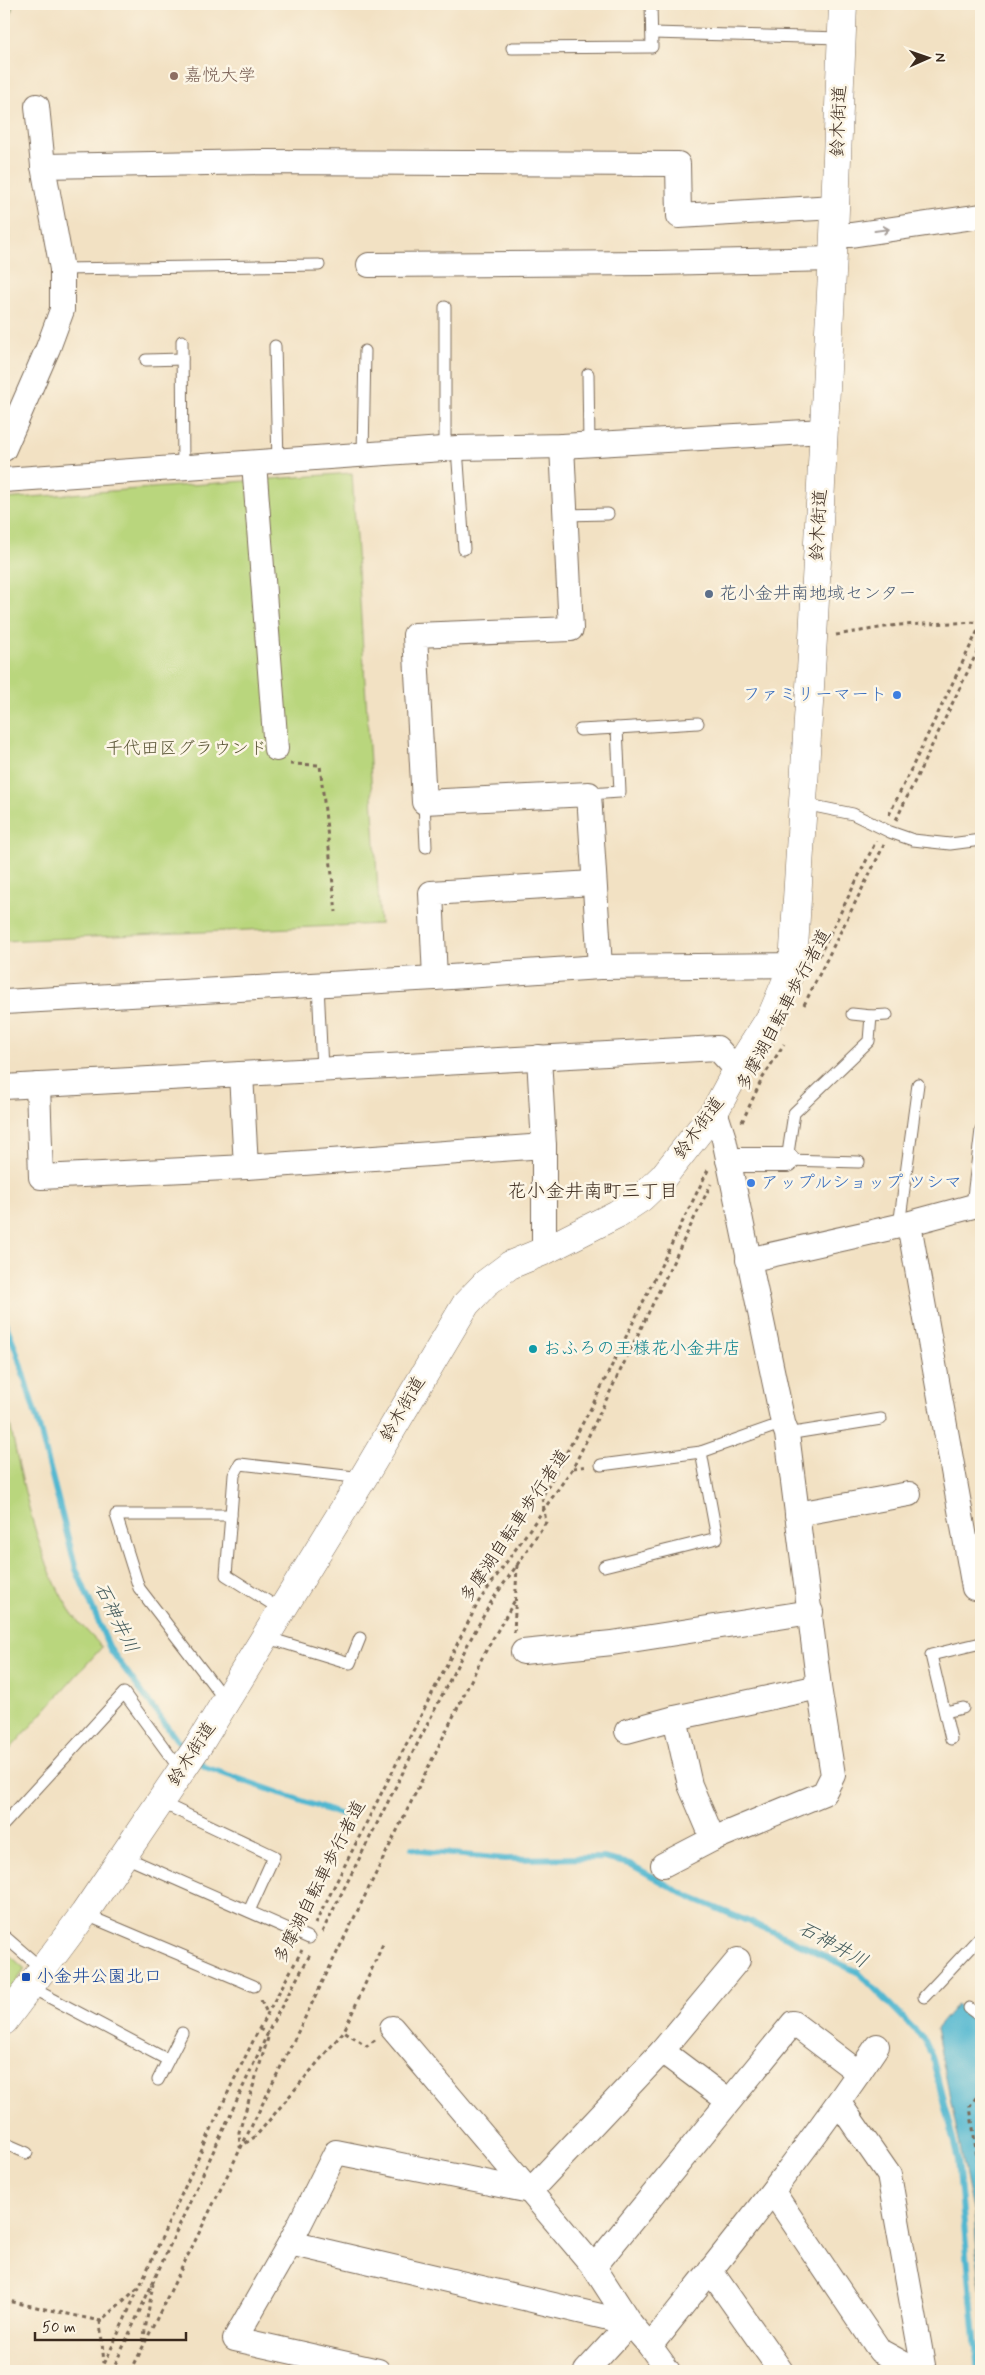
<svg xmlns="http://www.w3.org/2000/svg" width="985" height="2375" viewBox="0 0 985 2375" font-family="Mynerve,'Klee One',sans-serif">
	<rect width="100%" height="100%" fill="#fcf5e5"/>
	<filter id="ink" filterUnits="userSpaceOnUse"><feTurbulence type="fractalNoise" baseFrequency=".02" numOctaves="2"/><feDisplacementMap in="SourceGraphic" scale="10" xChannelSelector="R" yChannelSelector="G"/><feConvolveMatrix kernelMatrix="1 2 1 2 8 2 1 2 1" color-interpolation-filters="sRGB"/></filter>
	<filter id="wash" filterUnits="userSpaceOnUse"><feTurbulence type="fractalNoise" baseFrequency=".0096" numOctaves="4" result="noise"/><feDisplacementMap in="SourceGraphic" scale="20" xChannelSelector="R" yChannelSelector="G"/><feGaussianBlur stdDeviation="1.12" result="paint"/><feColorMatrix in="noise" values="0 0 0 0 0 0 0 0 0 0 0 0 0 0 0 0 0 1.4 0 .05"/><feComposite in="paint" operator="in"/></filter>
	<g filter="url(#wash)">
		<rect width="100%" height="100%" fill="#f2e1c3"/>
		<g fill="#b9d67d" stroke="#7a804e">
			<path d="M 352,473 L 380,924 L 4,941 L 4,499 Z"/>
			<path d="M 4,1397 C 20,1466 32,1549 69,1609 C 78,1623 91,1635 102,1647 L 4,1756 Z"/>
			<path d="M 4,1950 L 25,1969 L 4,1999 Z"/>
		</g>
		<g fill="#92b76c" stroke="#667045">
			<path d="M 4,4 L 13,4 L 4,50 Z"/>
			<path d="M 4,193 C 11,220 10,251 4,279 Z"/>
		</g>
		<path fill="#51b7d0" stroke="#467077" d="M 957,2004 L 981,2027 L 981,2297 L 974,2215 L 936,2029 Z"/>
		<g fill="none" stroke-linecap="round" stroke-linejoin="round">
			<g stroke="#51b7d0" stroke-width="6">
				<path d="M 4,32 L 7,4"/>
				<path d="M 4,1320 L 15,1347 L 39,1426 L 76,1569 L 110,1649 L 176,1739 L 187,1750"/>
				<path d="M 196,1758 L 205,1767 L 342,1815"/>
				<path d="M 412,1848 L 421,1851 L 505,1859 L 603,1858 L 630,1864 L 687,1896 L 786,1937 L 859,1973 L 925,2040 L 932,2056 L 958,2160 L 978,2371"/>
			</g>
		</g>
	</g>
	<g filter="url(#ink)">
		<g fill="none" stroke-linecap="round" stroke-linejoin="round">
			<g stroke="#7b6a58" stroke-width="13">
				<g id="lane">
					<path d="M 652,33 L 842,38"/>
					<path d="M 512,48 L 652,47 L 651,4"/>
					<path d="M 62,269 L 319,265"/>
					<path d="M 182,341 L 183,468"/>
					<path d="M 275,346 L 278,461"/>
					<path d="M 146,360 L 182,359"/>
					<path d="M 588,374 L 589,445"/>
					<path d="M 457,448 L 464,549"/>
					<path d="M 445,450 L 445,307"/>
					<path d="M 363,454 L 365,351"/>
					<path d="M 564,515 L 608,514"/>
					<path d="M 580,730 L 617,728"/>
					<path d="M 589,794 L 620,792 L 617,728 L 698,723"/>
					<path d="M 424,802 L 426,847"/>
					<path d="M 804,804 L 853,814 L 890,832 L 913,840 L 950,844 L 981,840"/>
					<path d="M 318,985 L 322,1069"/>
					<path d="M 852,1014 L 871,1016"/>
					<path d="M 859,1162 L 787,1160 L 794,1113 L 869,1041 L 871,1016 L 887,1015"/>
					<path d="M 972,1205 L 981,1130"/>
					<path d="M 899,1226 L 918,1084"/>
					<path d="M 787,1434 L 881,1419"/>
					<path d="M 601,1465 L 701,1452 L 783,1423"/>
					<path d="M 231,1515 L 234,1475 L 240,1464 L 363,1478"/>
					<path d="M 604,1566 L 717,1538 L 701,1452"/>
					<path d="M 265,1637 L 350,1663 L 360,1638"/>
					<path d="M 225,1700 L 139,1588 L 116,1515 L 231,1515 L 226,1575 L 280,1609"/>
					<path d="M 945,1712 L 963,1708"/>
					<path d="M 951,1739 L 931,1655 L 981,1643"/>
					<path d="M 160,1802 L 274,1856 L 249,1911"/>
					<path d="M 4,1824 L 124,1693 L 181,1771"/>
					<path d="M 123,1856 L 309,1938"/>
					<path d="M 84,1914 L 254,1986"/>
					<path d="M 4,1936 L 42,1969"/>
					<path d="M 30,1987 L 168,2060"/>
					<path d="M 924,1997 L 981,1936"/>
					<path d="M 969,2008 L 981,2017"/>
					<path d="M 158,2080 L 182,2033"/>
					<path d="M 4,2143 L 27,2153"/>
				</g>
			</g>
			<g stroke="#7b6a58" stroke-width="26">
				<g id="street">
					<path d="M 43,166 L 265,162 L 678,164 L 679,216 L 835,207"/>
					<path d="M 834,235 L 851,235 L 981,216"/>
					<path d="M 369,265 L 656,263 L 833,259"/>
					<path d="M 562,446 L 571,629 L 415,635 L 424,802 L 589,794 L 600,967"/>
					<path d="M 4,449 L 48,348 L 62,310 L 62,269 L 43,166 L 37,106"/>
					<path d="M 254,463 L 276,749"/>
					<path d="M 4,480 L 457,448 L 562,446 L 824,431"/>
					<path d="M 435,978 L 431,893 L 593,883"/>
					<path d="M 4,1002 L 435,978 L 600,967 L 793,965"/>
					<path d="M 539,1057 L 544,1146 L 544,1251"/>
					<path d="M 241,1074 L 246,1167"/>
					<path d="M 38,1085 L 41,1177 L 246,1167 L 544,1146"/>
					<path d="M 4,1087 L 717,1048 L 737,1070"/>
					<path d="M 728,1160 L 787,1160"/>
					<path d="M 909,1224 L 974,1588 L 981,1587"/>
					<path d="M 748,1260 L 899,1226 L 981,1204"/>
					<path d="M 797,1514 L 909,1494"/>
					<path d="M 523,1652 L 612,1643 L 811,1612"/>
					<path d="M 675,1718 L 819,1687"/>
					<path d="M 627,1731 L 675,1718 L 690,1785 L 713,1839"/>
					<path d="M 663,1865 L 713,1839 L 824,1793 L 833,1775 L 819,1687 L 787,1434 L 783,1423 L 724,1139 L 715,1111"/>
					<path d="M 392,2028 L 594,2267 L 630,2323 L 650,2346 L 668,2371"/>
					<path d="M 662,2051 L 727,2100"/>
					<path d="M 839,2103 L 889,2175 L 924,2371"/>
					<path d="M 773,2192 L 880,2351 L 917,2371"/>
					<path d="M 290,2243 L 336,2152 L 530,2191 L 662,2051 L 738,1960"/>
					<path d="M 594,2267 L 793,2023 L 859,2073"/>
					<path d="M 710,2270 L 781,2371"/>
					<path d="M 650,2346 C 729,2247 807,2151 877,2046"/>
					<path d="M 378,2371 L 235,2339 L 290,2243 L 630,2323"/>
					<path d="M 586,2371 L 630,2323"/>
				</g>
			</g>
			<g stroke="#7b6a58" stroke-width="29">
				<path id="secondary" d="M 4,2021 L 84,1914 L 200,1743 L 363,1478 L 466,1304 L 486,1283 L 510,1265 L 544,1251 L 617,1214 L 641,1198 L 663,1177 L 715,1111 L 737,1070 L 772,1015 L 793,965 L 813,638 L 834,235 L 843,4"/>
			</g>
			<g stroke="#7b6a58" stroke-width="3" stroke-dasharray="4 4" stroke-linecap="butt">
				<path d="M 836,635 L 898,625 L 981,622"/>
				<path d="M 290,764 L 320,765 L 336,912"/>
				<path d="M 889,815 L 981,624"/>
				<path d="M 896,820 L 981,644"/>
				<path d="M 819,956 L 876,841"/>
				<path d="M 804,1005 L 884,845"/>
				<path d="M 742,1122 L 762,1079 L 784,1044"/>
				<path d="M 573,1468 L 588,1466"/>
				<path d="M 517,1565 L 546,1522 L 542,1497 L 591,1408 L 708,1170"/>
				<path d="M 315,1924 L 479,1601 L 573,1468 L 711,1184"/>
				<path d="M 322,1932 L 470,1640 L 493,1599 L 517,1565 L 514,1634"/>
				<path d="M 261,2000 L 267,2013"/>
				<path d="M 259,2029 L 268,2033"/>
				<path d="M 268,2038 L 239,2132 L 240,2147 L 256,2136 L 344,2031"/>
				<path d="M 375,2040 L 367,2046 L 344,2031 L 383,1944"/>
				<path d="M 981,2091 L 970,2106 L 981,2187"/>
				<path d="M 4,2300 L 100,2321 L 138,2288"/>
				<path d="M 100,2321 L 104,2363"/>
				<path d="M 143,2342 L 153,2284"/>
				<path d="M 101,2371 L 231,2086 L 259,2029 L 302,1950"/>
				<path d="M 112,2371 L 272,2024 L 311,1953"/>
				<path d="M 131,2371 L 483,1656 L 515,1600"/>
			</g>
			<use href="#lane" stroke="#fff" stroke-width="11"/>
			<use href="#street" stroke="#fff" stroke-width="24"/>
			<use href="#secondary" stroke="#fff" stroke-width="28"/>
		</g>
		<defs><path id="oneway-shaft" d="M-6 0H5M1.5-3L5.5 0L1.5 3" fill="none" stroke-width="1.6" stroke-linecap="round" stroke-linejoin="round" transform="scale(1.25)"/></defs>
		<use stroke="#a79f9a" href="#oneway-shaft" transform="translate(882 230) rotate(-8)"/>
	</g>
	<circle fill="#8d6e63" stroke="#fcf5e5" stroke-width="2" cx="174" cy="76" r="5"/>
	<circle fill="#5c6f8a" stroke="#fcf5e5" stroke-width="2" cx="709" cy="594" r="5"/>
	<g fill="#3f7fe0" stroke="#fcf5e5" stroke-width="2">
		<circle cx="897" cy="695" r="5"/>
		<circle cx="751" cy="1183" r="5"/>
	</g>
	<circle fill="#0f9aa8" stroke="#fcf5e5" stroke-width="2" cx="533" cy="1349" r="5"/>
	<rect fill="#1a4fb4" stroke="#fcf5e5" stroke-width="2" x="21" y="1972" width="10" height="10" rx="2.5"/>
	<g text-anchor="middle" dominant-baseline="central" stroke-width="5" stroke-linejoin="round" paint-order="stroke">
		<g font-size="18" fill="#785e54" stroke="#fcf5e5" text-anchor="start">
			<text x="184" y="76">嘉悦大学</text>
		</g>
		<g font-size="18" fill="#3b2a1e" stroke="#fcf5e5">
			<text transform="translate(839 121) rotate(-88)">鈴木街道</text>
			<text transform="translate(819 525) rotate(-87)">鈴木街道</text>
			<text transform="translate(784 1010) rotate(-62)">多摩湖自転車歩行者道</text>
			<text transform="translate(699 1128) rotate(-54)">鈴木街道</text>
			<text transform="translate(403 1409) rotate(-60)">鈴木街道</text>
			<text transform="translate(515 1526) rotate(-56)">多摩湖自転車歩行者道</text>
			<text transform="translate(192 1754) rotate(-57)">鈴木街道</text>
			<text transform="translate(320 1882) rotate(-63)">多摩湖自転車歩行者道</text>
		</g>
		<g font-size="18" fill="#4e5e75" stroke="#fcf5e5" text-anchor="start">
			<text x="719" y="594">花小金井南地域センター</text>
		</g>
		<g font-size="18" fill="#366cbe" stroke="#fcf5e5" text-anchor="end">
			<text x="887" y="695">ファミリーマート</text>
			<text x="761" y="1183" text-anchor="start">アップルショップ ツシマ</text>
		</g>
		<g font-size="18" fill="#5a5536" stroke="#fcf5e5">
			<text x="186" y="749">千代田区グラウンド</text>
		</g>
		<g font-size="18" fill="#0d838f" stroke="#fcf5e5" text-anchor="start">
			<text x="543" y="1349">おふろの王様花小金井店</text>
		</g>
		<g font-size="18" fill="#164399" stroke="#fcf5e5" text-anchor="start">
			<text x="36" y="1977">小金井公園北口</text>
		</g>
		<g font-size="19" fill="#3b2a1e" stroke="#fcf5e5">
			<text x="593" y="1191">花小金井南町三丁目</text>
		</g>
		<g font-size="19" font-style="italic" fill="#435b5c" stroke="#fcf5e5">
			<text transform="translate(116 1618) rotate(64)">石神井川</text>
			<text transform="translate(833 1945) rotate(29)">石神井川</text>
		</g>
	</g>
	<rect width="985" height="2375" fill="none" stroke="#fcf5e5" stroke-width="20"/>
	<g transform="translate(928 58) rotate(88)" stroke="#fcf5e5" stroke-width="4" paint-order="stroke">
	<path d="M0-4L9 19L0 12L-9 19Z" fill="#3b2a1e"/>
	<text y="-8" font-size="14" font-weight="bold" text-anchor="middle" fill="#3b2a1e">N</text>
	</g>
	<path d="M35 2332v8h151v-8" fill="none" stroke="#3b2a1e" stroke-width="2.5"/>
	<text x="42" y="2332" font-size="15" fill="#3b2a1e" stroke="#fcf5e5" stroke-width="4" paint-order="stroke">50 m</text>
</svg>
